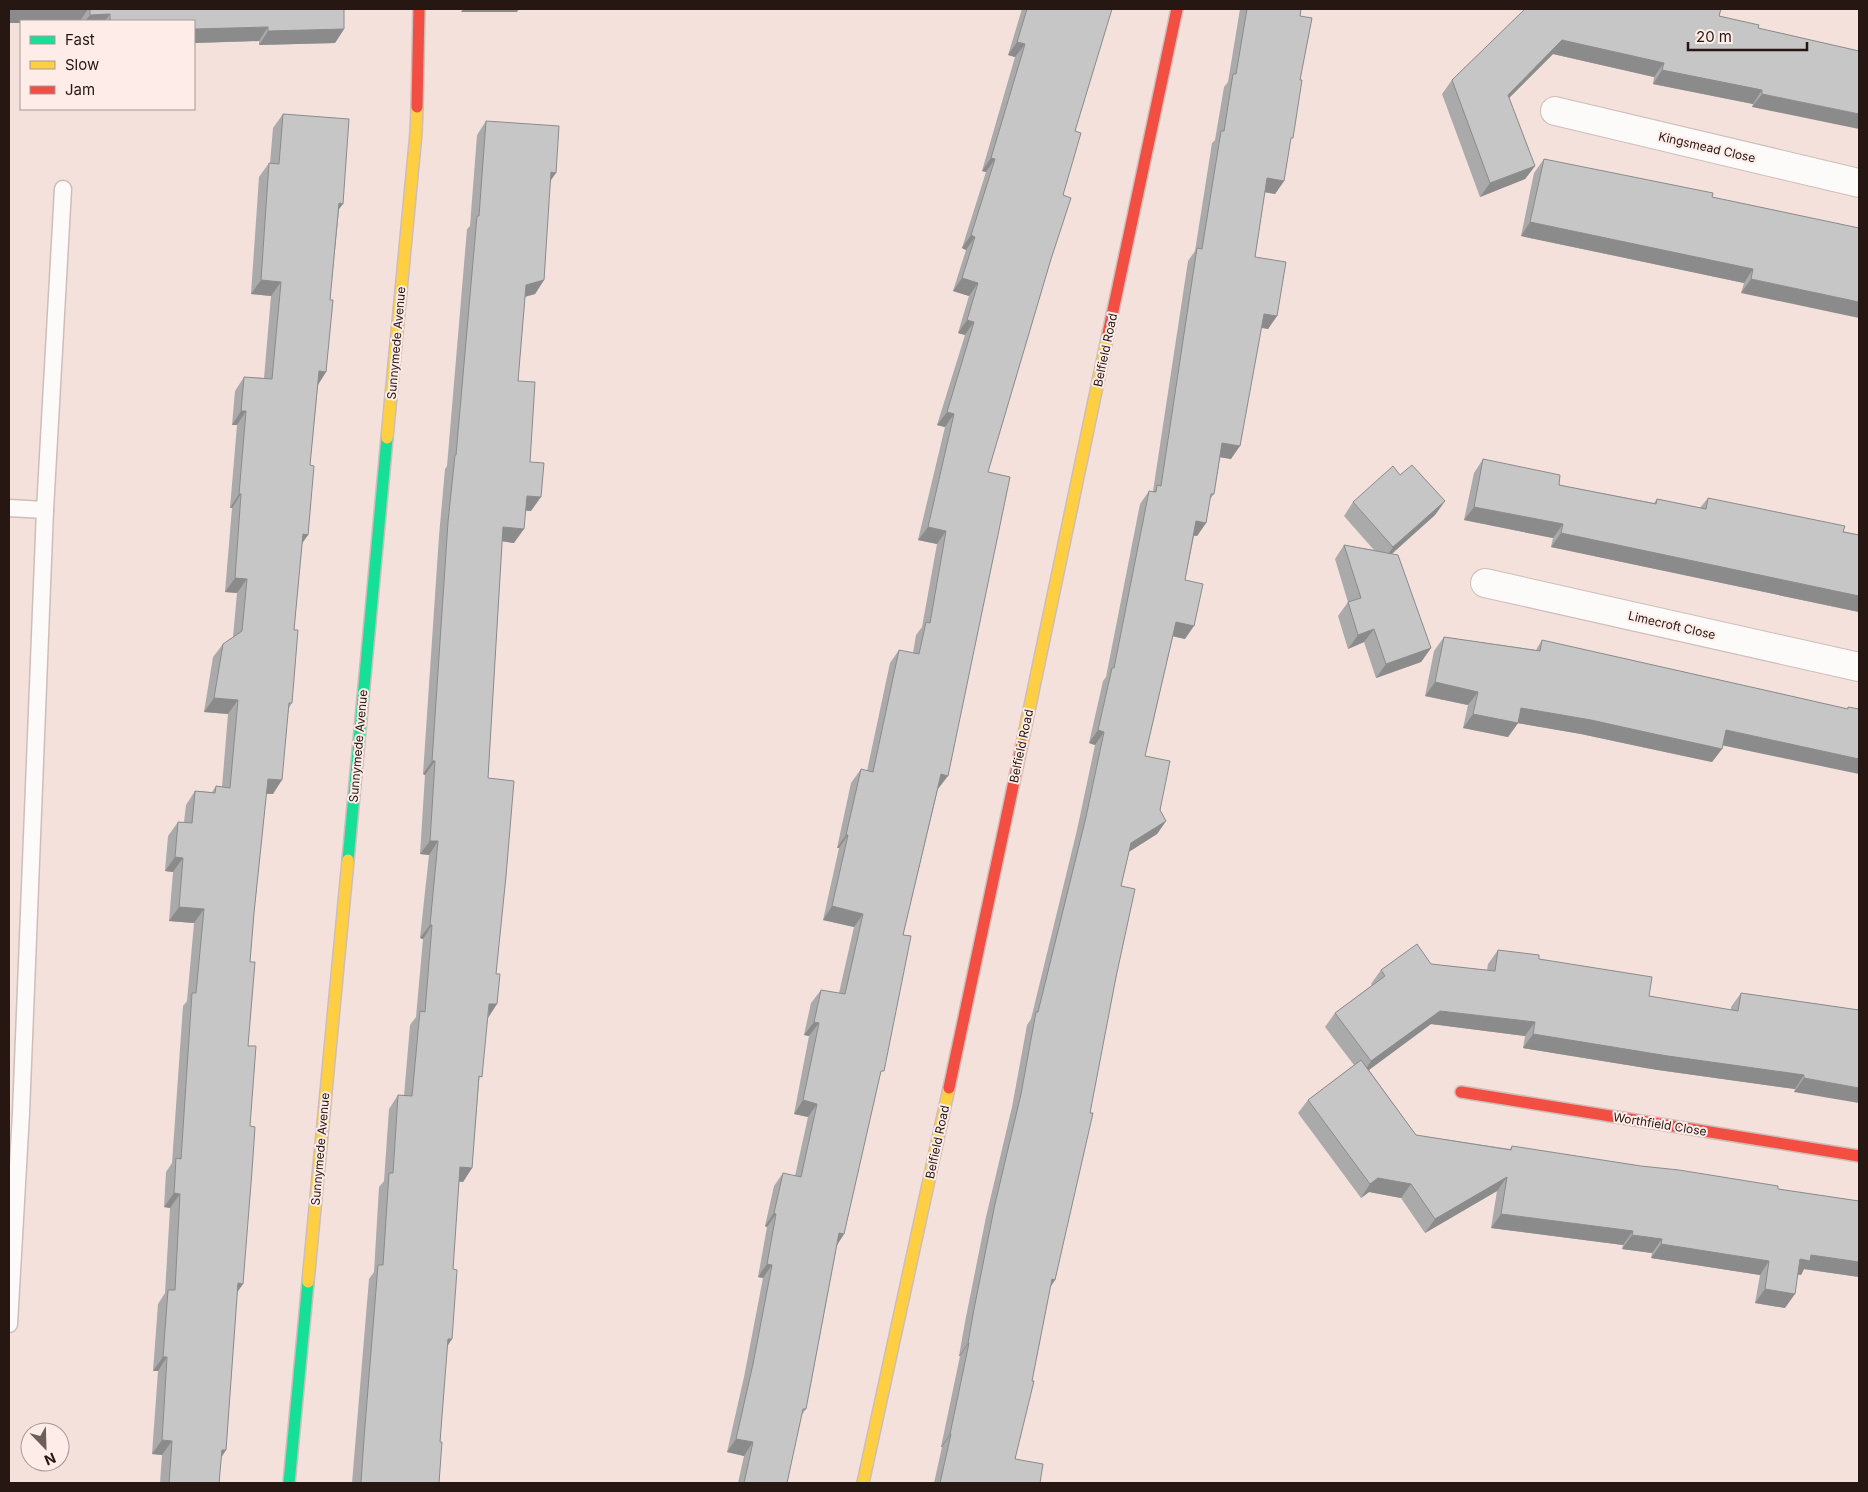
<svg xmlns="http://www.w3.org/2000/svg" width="1868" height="1492" viewBox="0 0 1868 1492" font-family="Inter,sans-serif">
	<rect width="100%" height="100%" fill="#f4e1dc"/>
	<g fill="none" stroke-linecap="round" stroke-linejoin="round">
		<g stroke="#cebdb9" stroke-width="19">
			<g id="lane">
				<path d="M 9,508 L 45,510"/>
				<path d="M 9,1324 L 21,1113 L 45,510 L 63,189"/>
			</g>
		</g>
		<g stroke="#cebdb9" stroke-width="30">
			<g id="street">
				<path d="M 1555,111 L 1859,183"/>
				<path d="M 1485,583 L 1859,667"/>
			</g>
		</g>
		<g stroke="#cebdb9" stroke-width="14">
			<g id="fast">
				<path d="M 348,860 L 387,438"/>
				<path d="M 289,1483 L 308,1282"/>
			</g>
		</g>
		<g stroke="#cebdb9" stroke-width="14">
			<g id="slow">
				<path d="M 387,438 L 416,133 L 417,107"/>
				<path d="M 1022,744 L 1108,334"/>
				<path d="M 308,1282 L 348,860"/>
				<path d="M 863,1483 L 949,1088"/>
			</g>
		</g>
		<g stroke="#cebdb9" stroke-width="14">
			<g id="jam">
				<path d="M 417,107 L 419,9"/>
				<path d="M 1108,334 L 1177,9"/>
				<path d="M 949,1088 L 1022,744"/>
				<path d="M 1461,1092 L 1859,1156"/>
			</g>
		</g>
		<use href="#lane" stroke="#fdfafa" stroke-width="16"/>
		<use href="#street" stroke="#fdfafa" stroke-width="28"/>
		<use href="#fast" stroke="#16e098" stroke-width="11"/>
		<use href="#slow" stroke="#ffcf43" stroke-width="11"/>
		<use href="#jam" stroke="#f24e42" stroke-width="11"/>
	</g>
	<g fill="#aaa">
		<path d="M 9,9 L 344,9 L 344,29 L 335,43 L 259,45 L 259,41 L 194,43 L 194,21 L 21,21 L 9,23 Z"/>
		<path d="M 1022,9 L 1115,9 L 1114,10 L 1111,9 L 1075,131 L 1051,259 L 988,472 L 938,789 L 903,935 L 879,1077 L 844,1234 L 837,1245 L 806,1409 L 801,1416 L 787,1483 L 738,1483 L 744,1456 L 727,1452 L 744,1377 L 763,1278 L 758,1277 L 767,1227 L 765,1226 L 774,1186 L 783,1173 L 795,1176 L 808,1117 L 794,1114 L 809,1036 L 804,1035 L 811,1003 L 821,990 L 839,993 L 854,927 L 823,920 L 839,848 L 837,848 L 851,783 L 861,769 L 867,771 L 890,663 L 899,650 L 913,653 L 916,635 L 922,627 L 937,544 L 918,540 L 945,427 L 937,425 L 965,335 L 958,333 L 969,296 L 953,291 L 966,250 L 962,248 L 986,172 L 982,171 L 1015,57 L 1008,55 Z"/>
		<path d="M 1240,9 L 1301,9 L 1300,16 L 1300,80 L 1284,181 L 1275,194 L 1265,192 L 1255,257 L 1277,316 L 1268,329 L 1261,328 L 1231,459 L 1220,457 L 1214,494 L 1210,499 L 1206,523 L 1197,536 L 1194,536 L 1185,580 L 1185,639 L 1173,636 L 1145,756 L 1160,810 L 1166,821 L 1157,834 L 1129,852 L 1121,886 L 1116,977 L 1055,1280 L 1050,1287 L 1015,1459 L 1040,1483 L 934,1483 L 942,1447 L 941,1447 L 960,1356 L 959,1356 L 965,1322 L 986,1217 L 1012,1107 L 1027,1025 L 1031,1019 L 1077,830 L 1095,745 L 1089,743 L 1103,681 L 1106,677 L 1140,504 L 1149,491 L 1153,491 L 1188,261 L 1195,251 L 1212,143 L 1215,140 L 1224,87 L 1228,82 Z"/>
		<path d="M 1525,9 L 1719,16 L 1758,28 L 1859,51 L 1752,107 L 1753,104 L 1653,84 L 1654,77 L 1553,54 L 1509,98 L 1535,166 L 1525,179 L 1480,197 L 1442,94 L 1452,80 Z"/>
		<path d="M 283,114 L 339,210 L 330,300 L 326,372 L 318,385 L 310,465 L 308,535 L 302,543 L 294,630 L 292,703 L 289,708 L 273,794 L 266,794 L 254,913 L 250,962 L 248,1046 L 237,1293 L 226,1450 L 221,1457 L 219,1483 L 160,1483 L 162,1455 L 152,1454 L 158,1371 L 153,1371 L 158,1304 L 165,1293 L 170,1208 L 164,1207 L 166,1172 L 172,1163 L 183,1006 L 187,1001 L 194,923 L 169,921 L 173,872 L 165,871 L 168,836 L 178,822 L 184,822 L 186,805 L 195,791 L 212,792 L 216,786 L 222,787 L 228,714 L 204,712 L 213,657 L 223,644 L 233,637 L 237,593 L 225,592 L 232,508 L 230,508 L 237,425 L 232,425 L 235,391 L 244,377 L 264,378 L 271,296 L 251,294 L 259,177 L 269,163 L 270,163 L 273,128 Z"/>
		<path d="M 486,121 L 550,181 L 544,280 L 535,294 L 525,297 L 518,381 L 530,462 L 531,511 L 525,510 L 514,543 L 502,541 L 488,778 L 487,1018 L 479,1081 L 472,1168 L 463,1182 L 459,1181 L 440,1442 L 439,1483 L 352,1483 L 369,1279 L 374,1272 L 379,1187 L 384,1181 L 389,1109 L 398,1095 L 404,1096 L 410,1025 L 416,1017 L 423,939 L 420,938 L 429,855 L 420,854 L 425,775 L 423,774 L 439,536 L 445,469 L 447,466 L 467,229 L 470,226 L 477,135 Z"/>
		<path d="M 1544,159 L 1712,197 L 1859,228 L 1741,293 L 1744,283 L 1521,236 L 1534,173 Z"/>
		<path d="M 1483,459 L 1559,485 L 1654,503 L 1657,499 L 1700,508 L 1708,498 L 1859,535 L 1859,612 L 1551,547 L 1553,538 L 1464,520 L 1474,473 Z"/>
		<path d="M 1400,475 L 1445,501 L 1435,515 L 1392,553 L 1431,648 L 1421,662 L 1376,678 L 1364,642 L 1348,649 L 1338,616 L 1348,602 L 1335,559 L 1344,545 L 1374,550 L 1344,516 L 1353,502 Z"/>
		<path d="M 1444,637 L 1536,650 L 1542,640 L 1782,694 L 1847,709 L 1848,707 L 1859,709 L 1723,745 L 1722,749 L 1712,762 L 1581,734 L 1518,723 L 1508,737 L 1463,728 L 1468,705 L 1425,696 L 1434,651 Z"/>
		<path d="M 1498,950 L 1539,959 L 1649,996 L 1731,1010 L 1731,1007 L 1741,993 L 1859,1010 L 1794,1092 L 1795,1089 L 1658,1070 L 1523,1048 L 1525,1036 L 1431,1024 L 1369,1070 L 1416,1135 L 1510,1149 L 1512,1146 L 1778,1189 L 1859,1201 L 1859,1277 L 1804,1269 L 1801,1275 L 1798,1274 L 1785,1308 L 1755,1303 L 1760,1275 L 1651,1258 L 1652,1253 L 1622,1249 L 1623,1245 L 1491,1228 L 1497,1191 L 1425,1233 L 1401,1198 L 1369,1192 L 1361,1198 L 1298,1113 L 1308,1100 L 1354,1065 L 1325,1027 L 1335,1013 L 1372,985 L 1371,984 L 1381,970 L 1431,964 L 1487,970 L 1488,964 Z"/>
	</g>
	<g fill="#8b8b8b">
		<path d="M 38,9 L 88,9 L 80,21 L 21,21 L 21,23 L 9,23 L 9,11 L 10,10 Z"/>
		<path d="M 463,9 L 547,9 L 519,9 L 517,12 L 461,12 Z"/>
		<path d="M 110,14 L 105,21 L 85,21 L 90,15 Z"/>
		<path d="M 268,27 L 259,41 L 194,43 L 194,29 Z"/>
		<path d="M 344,29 L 335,43 L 259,45 L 268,31 Z"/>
		<path d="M 1562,40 L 1664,63 L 1654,77 L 1553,54 L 1498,109 L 1508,95 Z"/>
		<path d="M 1017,42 L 1025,44 L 1015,57 L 1008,55 Z"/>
		<path d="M 1662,70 L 1762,90 L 1753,104 L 1653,84 Z"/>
		<path d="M 1762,94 L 1859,114 L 1859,129 L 1752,107 Z"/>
		<path d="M 991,158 L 995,159 L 986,172 L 982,171 Z"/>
		<path d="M 1535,166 L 1525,179 L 1480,197 L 1490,183 Z"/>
		<path d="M 551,172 L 556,173 L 546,187 Z"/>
		<path d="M 1267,178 L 1284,181 L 1275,194 L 1258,191 Z"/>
		<path d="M 339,203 L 343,204 L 333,217 Z"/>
		<path d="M 1530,222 L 1753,269 L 1744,283 L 1521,236 Z"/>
		<path d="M 971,235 L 975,237 L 966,250 L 962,248 Z"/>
		<path d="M 962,278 L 978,283 L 969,296 L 953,291 Z"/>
		<path d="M 1751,279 L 1859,302 L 1859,318 L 1741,293 Z"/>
		<path d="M 261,280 L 281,282 L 271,296 L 251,294 Z"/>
		<path d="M 544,280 L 535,294 L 516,299 L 526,285 Z"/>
		<path d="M 1264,314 L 1277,316 L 1268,329 L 1255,326 Z"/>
		<path d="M 967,320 L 974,322 L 965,335 L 958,333 Z"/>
		<path d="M 319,371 L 326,372 L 317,386 Z"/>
		<path d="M 241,411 L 246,411 L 237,425 L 232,425 Z"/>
		<path d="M 947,412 L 954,414 L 945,427 L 937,425 Z"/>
		<path d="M 1222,443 L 1240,446 L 1231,459 L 1213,456 Z"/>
		<path d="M 239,494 L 241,494 L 232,508 L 230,508 Z"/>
		<path d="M 527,496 L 541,497 L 531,511 L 517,510 Z"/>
		<path d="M 1445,501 L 1435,515 L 1384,561 L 1393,547 Z"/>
		<path d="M 1474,507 L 1563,524 L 1553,538 L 1464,520 Z"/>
		<path d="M 1196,521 L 1206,523 L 1197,536 L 1187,534 Z"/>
		<path d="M 503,527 L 524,529 L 514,543 L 493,540 Z"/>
		<path d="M 928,527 L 946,531 L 937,544 L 918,540 Z"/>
		<path d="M 1561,533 L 1859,596 L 1859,612 L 1551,547 Z"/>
		<path d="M 303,534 L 308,535 L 298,549 Z"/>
		<path d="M 235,578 L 247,579 L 237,593 L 225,592 Z"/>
		<path d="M 1176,622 L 1194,626 L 1185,639 L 1167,635 Z"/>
		<path d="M 1374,629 L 1364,642 L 1348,649 L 1358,635 Z"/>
		<path d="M 1431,648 L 1421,662 L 1376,678 L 1386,664 Z"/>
		<path d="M 1435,682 L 1478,692 L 1468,705 L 1425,696 Z"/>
		<path d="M 214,698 L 238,700 L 228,714 L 204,712 Z"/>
		<path d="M 1521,708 L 1591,720 L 1722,749 L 1712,762 L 1581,734 L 1511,722 Z"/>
		<path d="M 1473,714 L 1518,723 L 1508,737 L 1463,728 Z"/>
		<path d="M 1098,730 L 1104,732 L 1095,745 L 1089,743 Z"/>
		<path d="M 1726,730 L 1859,759 L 1859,774 L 1716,744 Z"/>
		<path d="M 432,761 L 435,761 L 425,775 L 423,774 Z"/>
		<path d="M 941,774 L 948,776 L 938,789 L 932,787 Z"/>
		<path d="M 268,779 L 282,780 L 273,794 L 258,793 Z"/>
		<path d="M 1166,821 L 1157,834 L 1122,856 L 1131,843 Z"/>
		<path d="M 846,835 L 848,835 L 839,848 L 837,848 Z"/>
		<path d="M 430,841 L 438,841 L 429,855 L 420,854 Z"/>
		<path d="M 175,857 L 183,858 L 173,872 L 165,871 Z"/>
		<path d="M 832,906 L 863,914 L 854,927 L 823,920 Z"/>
		<path d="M 179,907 L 204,909 L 194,923 L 169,921 Z"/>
		<path d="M 430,925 L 432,925 L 423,939 L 420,938 Z"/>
		<path d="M 489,1004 L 497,1004 L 488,1018 Z"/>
		<path d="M 1440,1011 L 1535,1022 L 1525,1036 L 1431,1024 L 1362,1075 L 1371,1061 Z"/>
		<path d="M 814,1022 L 819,1023 L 809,1036 L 804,1035 Z"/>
		<path d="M 1533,1034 L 1804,1075 L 1795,1089 L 1658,1070 L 1523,1048 Z"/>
		<path d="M 1804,1078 L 1859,1088 L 1859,1103 L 1794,1092 Z"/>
		<path d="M 803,1100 L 817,1104 L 808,1117 L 794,1114 Z"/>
		<path d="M 460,1167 L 472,1168 L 463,1182 L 451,1181 Z"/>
		<path d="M 1507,1177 L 1497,1191 L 1425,1233 L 1435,1219 Z"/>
		<path d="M 1378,1178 L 1411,1184 L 1401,1198 L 1369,1192 L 1361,1198 L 1370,1184 Z"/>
		<path d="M 174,1193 L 180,1194 L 170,1208 L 164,1207 Z"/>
		<path d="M 774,1213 L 776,1214 L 767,1227 L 765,1226 Z"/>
		<path d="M 1501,1214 L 1633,1231 L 1623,1245 L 1491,1228 Z"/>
		<path d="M 839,1233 L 844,1234 L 835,1248 Z"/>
		<path d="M 1632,1235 L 1662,1239 L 1652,1253 L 1622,1249 Z"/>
		<path d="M 1661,1244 L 1769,1261 L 1760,1275 L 1651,1258 Z"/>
		<path d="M 1811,1255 L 1859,1262 L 1859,1277 L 1804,1269 L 1801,1275 L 1790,1273 L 1800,1259 Z"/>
		<path d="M 767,1264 L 772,1265 L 763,1278 L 758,1277 Z"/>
		<path d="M 1052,1279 L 1055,1280 L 1046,1293 Z"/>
		<path d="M 238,1283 L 243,1284 L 234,1297 Z"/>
		<path d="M 1765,1289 L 1795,1294 L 1785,1308 L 1755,1303 Z"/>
		<path d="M 448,1339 L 452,1339 L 443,1353 Z"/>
		<path d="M 968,1343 L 969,1343 L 960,1356 L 959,1356 Z"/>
		<path d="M 163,1357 L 167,1357 L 158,1371 L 153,1371 Z"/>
		<path d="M 950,1434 L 951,1434 L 942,1447 L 941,1447 Z"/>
		<path d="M 736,1439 L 753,1442 L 744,1456 L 727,1452 Z"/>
		<path d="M 162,1440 L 172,1441 L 162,1455 L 152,1454 Z"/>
		<path d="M 222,1450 L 226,1450 L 217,1464 Z"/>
	</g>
	<g fill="#c6c6c6" stroke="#8b8b8b">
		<path d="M 10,9 L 38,9 L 10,10 Z"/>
		<path d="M 90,9 L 344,9 L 344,29 L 268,31 L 268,27 L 194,29 L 194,21 L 110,21 L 110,14 L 90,15 Z"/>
		<path d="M 1027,9 L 1112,9 L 1075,131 L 1081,133 L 1063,195 L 1071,198 L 1051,259 L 988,472 L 1010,477 L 948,776 L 941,774 L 903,935 L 911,936 L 884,1071 L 881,1071 L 844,1234 L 839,1233 L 806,1409 L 803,1409 L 787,1483 L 744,1483 L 753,1442 L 736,1439 L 753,1364 L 772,1265 L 767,1264 L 776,1214 L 774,1213 L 783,1173 L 801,1177 L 817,1104 L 803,1100 L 819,1023 L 814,1022 L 821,990 L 845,994 L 863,914 L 832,906 L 848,835 L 846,835 L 861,769 L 873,772 L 899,650 L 919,654 L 926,622 L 930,623 L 946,531 L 928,527 L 954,414 L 947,412 L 974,322 L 967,320 L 978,283 L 962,278 L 975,237 L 971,235 L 995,159 L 991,158 L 1025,44 L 1017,42 Z"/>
		<path d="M 1247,9 L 1301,9 L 1300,16 L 1312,18 L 1300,80 L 1302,80 L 1293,138 L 1291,138 L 1284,181 L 1267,178 L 1255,257 L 1286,262 L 1277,316 L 1264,314 L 1240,446 L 1222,443 L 1214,494 L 1211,494 L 1206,523 L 1196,521 L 1185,580 L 1203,584 L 1194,626 L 1176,622 L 1145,756 L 1170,761 L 1160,810 L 1166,821 L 1131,843 L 1121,886 L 1135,889 L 1116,977 L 1090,1113 L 1093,1113 L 1055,1280 L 1052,1279 L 1032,1381 L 1034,1381 L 1015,1459 L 1043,1464 L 1040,1483 L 940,1483 L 951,1434 L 950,1434 L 969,1343 L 968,1343 L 974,1309 L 995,1204 L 1021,1094 L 1036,1012 L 1038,1012 L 1086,817 L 1104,732 L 1098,730 L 1112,668 L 1114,668 L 1149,491 L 1156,492 L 1157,485 L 1161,486 L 1197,248 L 1202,249 L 1221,131 L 1224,131 L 1233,74 L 1236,74 Z"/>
		<path d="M 1525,9 L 1721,9 L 1719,16 L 1759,25 L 1758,28 L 1859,51 L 1859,114 L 1762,94 L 1762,90 L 1662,70 L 1664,63 L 1562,40 L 1508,95 L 1535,166 L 1490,183 L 1452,80 Z"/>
		<path d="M 283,114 L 349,119 L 343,204 L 339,203 L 330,300 L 333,300 L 326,372 L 319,371 L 310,465 L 314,466 L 308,535 L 303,534 L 294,630 L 298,630 L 292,703 L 289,703 L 282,780 L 268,779 L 254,913 L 250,962 L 255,962 L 248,1046 L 256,1046 L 250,1126 L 255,1127 L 252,1171 L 243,1284 L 238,1283 L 226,1450 L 222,1450 L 219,1483 L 169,1483 L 172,1441 L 162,1440 L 167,1357 L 163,1357 L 168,1290 L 175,1290 L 180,1194 L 174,1193 L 176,1158 L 181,1159 L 192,993 L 196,993 L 204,909 L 179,907 L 183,858 L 175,857 L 178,822 L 192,823 L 195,791 L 215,793 L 216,786 L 230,788 L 238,700 L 214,698 L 223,644 L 242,631 L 247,579 L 235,578 L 241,494 L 239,494 L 246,411 L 241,411 L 244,377 L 272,379 L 281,282 L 261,280 L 269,163 L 279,164 Z"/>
		<path d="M 486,121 L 559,126 L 556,173 L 551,172 L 544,280 L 526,285 L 518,381 L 535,382 L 530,462 L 544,463 L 541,497 L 527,496 L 524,529 L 503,527 L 488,778 L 514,781 L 506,876 L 496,974 L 500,974 L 497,1004 L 489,1004 L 482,1077 L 479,1076 L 472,1168 L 460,1167 L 453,1269 L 457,1270 L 452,1339 L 448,1339 L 440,1442 L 442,1442 L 439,1483 L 361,1483 L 364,1438 L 378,1265 L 383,1265 L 389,1173 L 393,1173 L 398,1095 L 412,1096 L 420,1011 L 425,1012 L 432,925 L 430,925 L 438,841 L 430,841 L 435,761 L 432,761 L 448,522 L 455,455 L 456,455 L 477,216 L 479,216 Z"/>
		<path d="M 1544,159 L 1713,193 L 1712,197 L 1859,228 L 1859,302 L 1751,279 L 1753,269 L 1530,222 Z"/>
		<path d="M 1483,459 L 1560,475 L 1559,485 L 1656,504 L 1657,499 L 1706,509 L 1708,498 L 1845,526 L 1843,532 L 1859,535 L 1859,596 L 1561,533 L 1563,524 L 1474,507 Z"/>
		<path d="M 1412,465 L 1445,501 L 1393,547 L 1353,502 L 1393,466 L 1400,475 Z"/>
		<path d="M 1344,545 L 1398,555 L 1431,648 L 1386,664 L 1374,629 L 1358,635 L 1348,602 L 1361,598 Z"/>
		<path d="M 1444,637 L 1540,651 L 1542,640 L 1782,694 L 1848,709 L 1848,707 L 1859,709 L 1859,759 L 1726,730 L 1722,749 L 1591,720 L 1521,708 L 1518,723 L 1473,714 L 1478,692 L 1435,682 Z"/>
		<path d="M 1417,944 L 1431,964 L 1495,971 L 1498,950 L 1539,955 L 1539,959 L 1652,977 L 1649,996 L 1738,1011 L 1741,993 L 1859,1010 L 1859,1088 L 1804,1078 L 1804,1075 L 1668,1056 L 1533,1034 L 1535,1022 L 1440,1011 L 1371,1061 L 1335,1013 L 1385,976 L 1381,970 Z"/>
		<path d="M 1361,1060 L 1416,1135 L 1511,1150 L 1512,1146 L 1641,1166 L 1679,1170 L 1778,1186 L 1778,1189 L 1859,1201 L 1859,1262 L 1811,1255 L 1810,1261 L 1800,1259 L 1795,1294 L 1765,1289 L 1769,1261 L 1661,1244 L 1662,1239 L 1632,1235 L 1633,1231 L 1501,1214 L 1507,1177 L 1435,1219 L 1411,1184 L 1378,1178 L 1370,1184 L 1308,1100 Z"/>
	</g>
	<g text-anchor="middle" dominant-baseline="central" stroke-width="4" stroke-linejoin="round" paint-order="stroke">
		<g font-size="12" fill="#261713" stroke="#feece8">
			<text transform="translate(1707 147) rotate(13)">Kingsmead Close</text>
			<text transform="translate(396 343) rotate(-85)">Sunnymede Avenue</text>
			<text transform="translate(1105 350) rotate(-78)">Belfield Road</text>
			<text transform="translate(1672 625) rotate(13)">Limecroft Close</text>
			<text transform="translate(358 746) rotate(-85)">Sunnymede Avenue</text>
			<text transform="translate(1021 746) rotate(-78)">Belfield Road</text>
			<text transform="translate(1660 1124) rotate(9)">Worthfield Close</text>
			<text transform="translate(937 1142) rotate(-78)">Belfield Road</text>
			<text transform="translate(320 1149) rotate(-85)">Sunnymede Avenue</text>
		</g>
	</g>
	<rect width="1868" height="1492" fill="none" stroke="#261713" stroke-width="20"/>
	<rect x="20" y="20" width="175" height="90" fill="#feece8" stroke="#a89793"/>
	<rect x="30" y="36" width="25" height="8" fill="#16e098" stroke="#a89793"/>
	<text x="65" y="45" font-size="15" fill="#261713">Fast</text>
	<rect x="30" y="61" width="25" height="8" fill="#ffcf43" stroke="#a89793"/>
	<text x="65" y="70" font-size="15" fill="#261713">Slow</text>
	<rect x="30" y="86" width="25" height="8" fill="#f24e42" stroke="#a89793"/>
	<text x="65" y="95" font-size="15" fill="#261713">Jam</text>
	<g transform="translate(45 1447) rotate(157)"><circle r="24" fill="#feece8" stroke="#a89793"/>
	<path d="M0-4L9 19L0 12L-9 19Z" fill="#6e5e59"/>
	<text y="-8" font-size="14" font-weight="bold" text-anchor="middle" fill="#261713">N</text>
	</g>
	<path d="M1688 42v8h119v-8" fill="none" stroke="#261713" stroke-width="2.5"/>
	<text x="1696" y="42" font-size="15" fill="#261713" stroke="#feece8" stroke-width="4" paint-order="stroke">20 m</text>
</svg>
